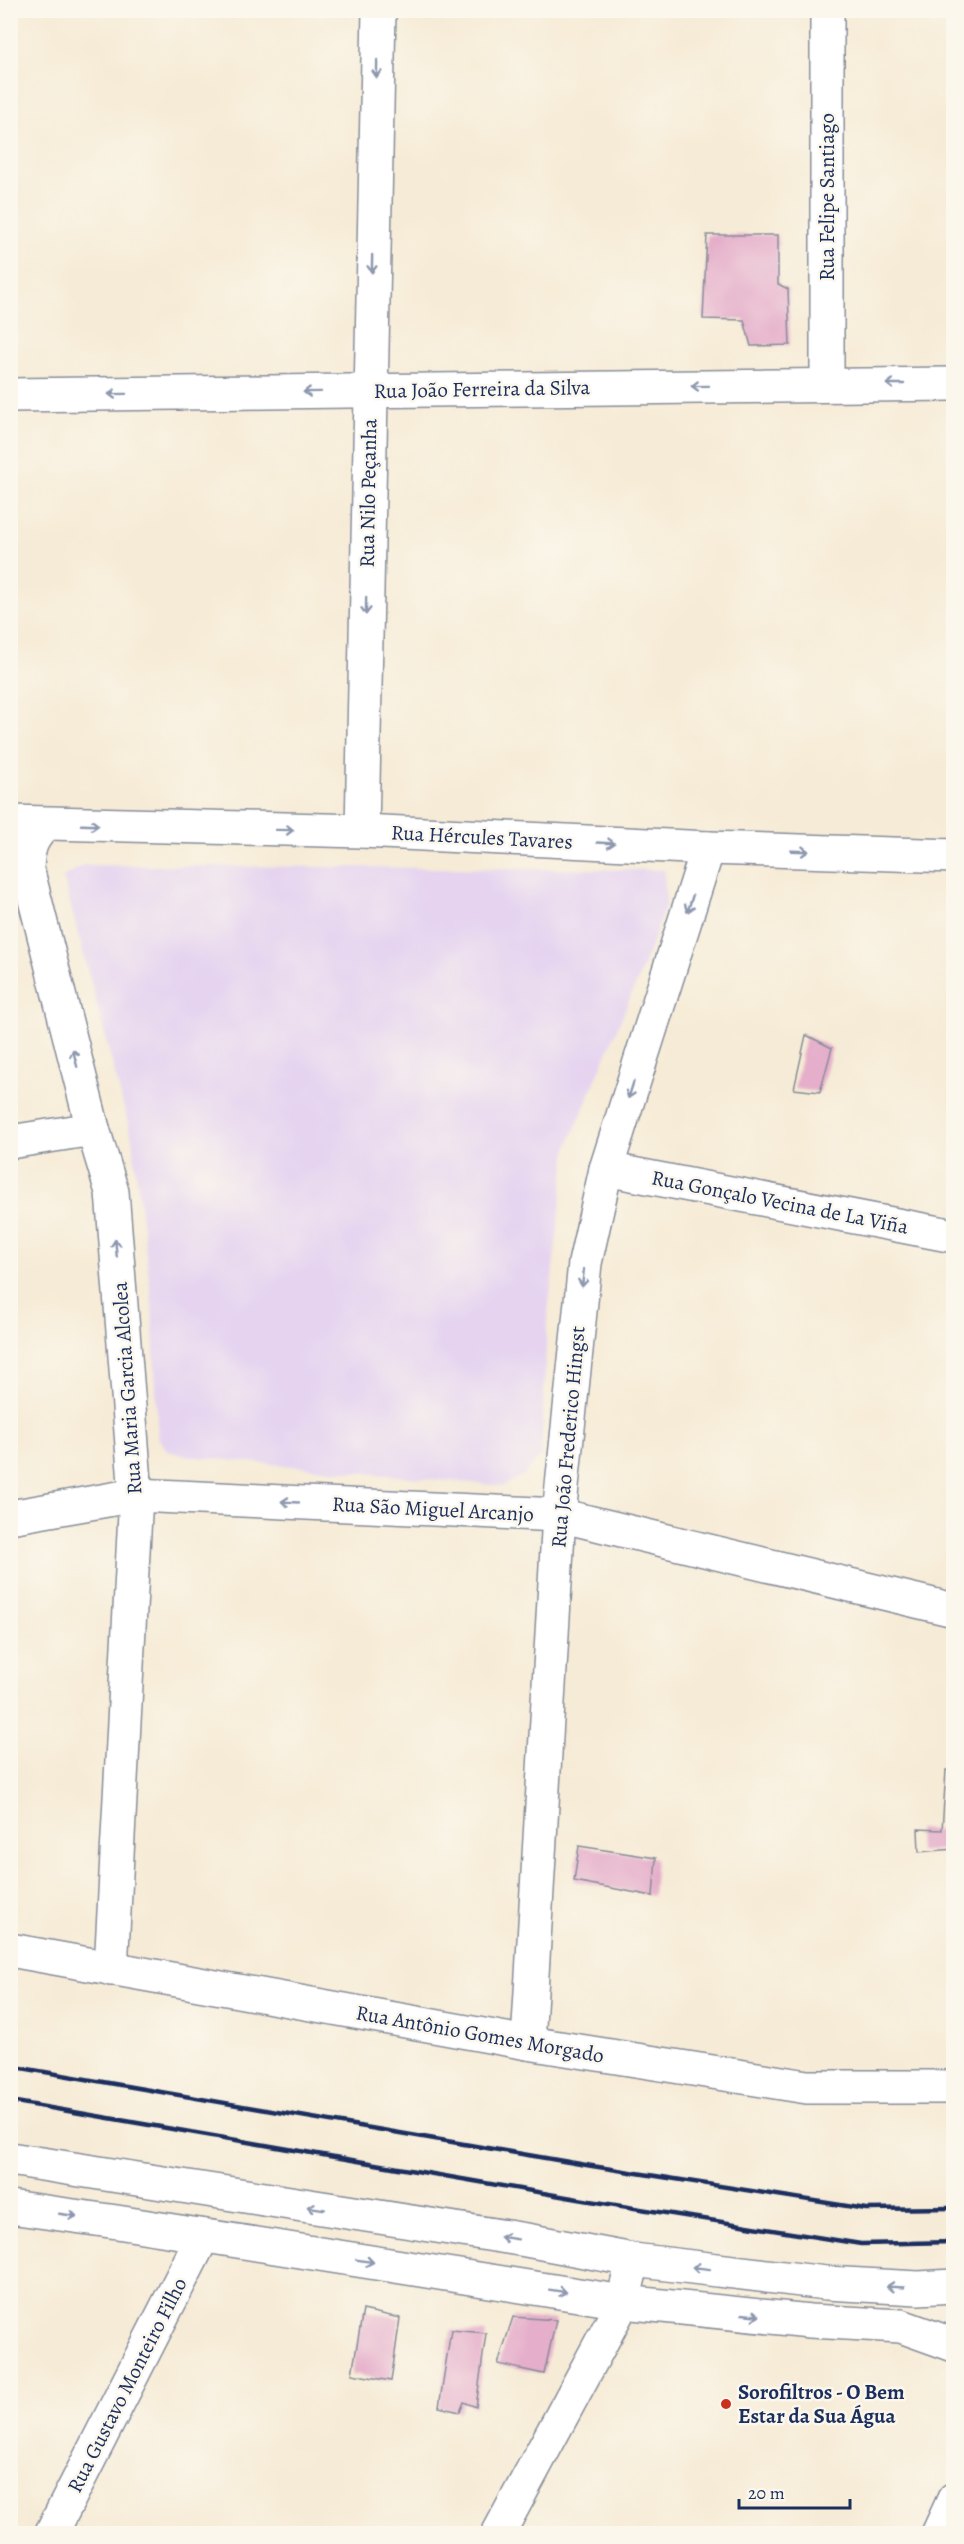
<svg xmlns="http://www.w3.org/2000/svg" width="964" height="2544" viewBox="0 0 964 2544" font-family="Alegreya,serif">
	<rect width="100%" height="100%" fill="#fbf7ec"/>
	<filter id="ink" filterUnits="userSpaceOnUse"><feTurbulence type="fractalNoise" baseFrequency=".0167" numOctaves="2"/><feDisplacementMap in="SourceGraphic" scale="12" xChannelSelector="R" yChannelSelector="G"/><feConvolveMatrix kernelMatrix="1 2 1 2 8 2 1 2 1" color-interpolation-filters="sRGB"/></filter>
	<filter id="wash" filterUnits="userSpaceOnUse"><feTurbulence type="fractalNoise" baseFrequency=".008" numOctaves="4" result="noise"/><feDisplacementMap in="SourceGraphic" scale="24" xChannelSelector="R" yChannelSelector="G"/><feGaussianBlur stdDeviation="1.35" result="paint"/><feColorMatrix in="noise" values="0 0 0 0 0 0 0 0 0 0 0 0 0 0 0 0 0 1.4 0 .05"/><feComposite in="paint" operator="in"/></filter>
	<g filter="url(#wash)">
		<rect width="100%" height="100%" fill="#f6ebd6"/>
		<path fill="#e5d3f0" d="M 84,865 L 664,870 L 666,905 L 643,967 L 567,1148 L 547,1322 L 541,1456 L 525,1474 L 503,1486 L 187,1456 L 168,1451 L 158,1438 L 152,1302 L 132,1138 L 63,877 Z"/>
		<g id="blocks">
			<g fill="#e5aeca">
				<path d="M 707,235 L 778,235 L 778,284 L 788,289 L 790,345 L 751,346 L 744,320 L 703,319 Z"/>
				<path d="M 806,1035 L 832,1048 L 820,1092 L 794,1089 Z"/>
				<path d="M 946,1770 L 954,1772 L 954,1849 L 919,1852 L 918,1829 L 942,1830 Z"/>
				<path d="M 579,1846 L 656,1858 L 653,1896 L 574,1881 Z"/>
				<path d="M 363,2310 L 400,2318 L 391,2381 L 352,2374 Z"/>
				<path d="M 513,2317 L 556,2320 L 544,2374 L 498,2364 Z"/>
				<path d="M 451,2330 L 486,2333 L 476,2407 L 464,2402 L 460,2412 L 439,2407 Z"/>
			</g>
		</g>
	</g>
	<g filter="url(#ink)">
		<use href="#blocks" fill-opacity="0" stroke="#888d9a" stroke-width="1.5"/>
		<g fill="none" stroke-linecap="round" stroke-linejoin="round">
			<g stroke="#888d9a" stroke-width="36">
				<g id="minor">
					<path d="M 827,10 L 827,384"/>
					<path d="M 10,395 L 954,384"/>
					<path d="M 10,822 L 362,831 L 708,848 L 954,856"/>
					<path d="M 47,824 C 31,836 28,849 27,868 L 93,1129 L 112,1192 L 136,1495 L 111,1969"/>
					<path d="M 362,831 L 379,10"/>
					<path d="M 10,1142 L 93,1129"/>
					<path d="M 606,1169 L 954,1236"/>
					<path d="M 10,1517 L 136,1495 L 559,1515 L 954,1610"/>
					<path d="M 10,1950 L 528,2043 L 807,2087 L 954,2087"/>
					<path d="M 528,2043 L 559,1515 L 585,1263 L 606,1169 L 708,848"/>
					<path d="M 51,2534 L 203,2236"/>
					<path d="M 498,2534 L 623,2302 L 633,2260"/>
				</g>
			</g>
			<g stroke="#888d9a" stroke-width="36">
				<g id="major">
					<path d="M 10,2159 L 526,2240 L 633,2260 L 826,2283 L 918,2288 L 954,2286"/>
					<path d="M 10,2207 L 117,2222 L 623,2302 L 810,2321 L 901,2326 L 954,2345"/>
					<path d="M 938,2534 L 954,2499"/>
				</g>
			</g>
			<use href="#minor" stroke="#fff" stroke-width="33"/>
			<use href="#major" stroke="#fff" stroke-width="33"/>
			<g stroke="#1b2f5e" stroke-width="4.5">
				<path d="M 10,2066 L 592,2166 L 866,2209 L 954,2208"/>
				<path d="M 10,2101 L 584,2200 L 861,2244 L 954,2242"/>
			</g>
		</g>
		<defs><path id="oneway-shaft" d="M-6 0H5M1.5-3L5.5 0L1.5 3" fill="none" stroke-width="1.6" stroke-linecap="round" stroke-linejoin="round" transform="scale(1.5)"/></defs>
		<g stroke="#8d97ae">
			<use href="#oneway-shaft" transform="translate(377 69) rotate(91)"/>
			<use href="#oneway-shaft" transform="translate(372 264) rotate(91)"/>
			<use href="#oneway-shaft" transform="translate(895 384) rotate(180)"/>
			<use href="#oneway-shaft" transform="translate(700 386) rotate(179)"/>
			<use href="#oneway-shaft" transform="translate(312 392) rotate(179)"/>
			<use href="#oneway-shaft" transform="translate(117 394) rotate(179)"/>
			<use href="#oneway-shaft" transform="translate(366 606) rotate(91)"/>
			<use href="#oneway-shaft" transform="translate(90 825) rotate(2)"/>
			<use href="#oneway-shaft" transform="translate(285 830) rotate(1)"/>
			<use href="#oneway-shaft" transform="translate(606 843) rotate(3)"/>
			<use href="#oneway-shaft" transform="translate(800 851) rotate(2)"/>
			<use href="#oneway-shaft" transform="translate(690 904) rotate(108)"/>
			<use href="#oneway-shaft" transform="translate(75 1058) rotate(-104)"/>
			<use href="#oneway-shaft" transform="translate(631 1090) rotate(108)"/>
			<use href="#oneway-shaft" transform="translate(116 1248) rotate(-95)"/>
			<use href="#oneway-shaft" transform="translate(583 1278) rotate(96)"/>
			<use href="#oneway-shaft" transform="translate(290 1502) rotate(-177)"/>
			<use href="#oneway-shaft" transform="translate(316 2208) rotate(-171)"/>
			<use href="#oneway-shaft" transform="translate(68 2215) rotate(8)"/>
			<use href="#oneway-shaft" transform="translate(509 2238) rotate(-171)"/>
			<use href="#oneway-shaft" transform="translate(365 2261) rotate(9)"/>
			<use href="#oneway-shaft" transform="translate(701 2268) rotate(-173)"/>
			<use href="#oneway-shaft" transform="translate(895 2287) rotate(-177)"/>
			<use href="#oneway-shaft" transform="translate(558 2291) rotate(9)"/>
			<use href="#oneway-shaft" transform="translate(751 2315) rotate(6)"/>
		</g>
	</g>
	<circle fill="#c8321e" stroke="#fbf7ec" stroke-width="2" cx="726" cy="2404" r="6"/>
	<g text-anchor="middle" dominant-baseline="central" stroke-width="5" stroke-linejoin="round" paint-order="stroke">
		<g font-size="21" fill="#1b2f5e" stroke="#fbf7ec">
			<text transform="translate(827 197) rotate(-90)">Rua Felipe Santiago</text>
			<text transform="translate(482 389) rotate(-1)">Rua João Ferreira da Silva</text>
			<text transform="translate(368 493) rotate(-89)">Rua Nilo Peçanha</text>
			<text transform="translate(482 837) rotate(3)">Rua Hércules Tavares</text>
			<text transform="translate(780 1202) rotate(11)">Rua Gonçalo Vecina de La Viña</text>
			<text transform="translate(127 1388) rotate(-94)">Rua Maria Garcia Alcolea</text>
			<text transform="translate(568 1437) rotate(-85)">Rua João Frederico Hingst</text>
			<text transform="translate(433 1509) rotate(3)">Rua São Miguel Arcanjo</text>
			<text transform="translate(480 2034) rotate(10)">Rua Antônio Gomes Morgado</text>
			<text transform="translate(127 2385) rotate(-63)">Rua Gustavo Monteiro Filho</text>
		</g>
		<g font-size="21" font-weight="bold" fill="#1b2f5e" stroke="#fbf7ec" text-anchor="start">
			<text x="738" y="2392">Sorofiltros - O Bem<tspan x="738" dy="24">Estar da Sua Água</tspan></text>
		</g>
	</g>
	<rect width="964" height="2544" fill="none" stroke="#fbf7ec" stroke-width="36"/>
	<path d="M739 2499v9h111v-9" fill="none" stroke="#1b2f5e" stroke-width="3"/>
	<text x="748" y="2499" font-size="18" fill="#1b2f5e" stroke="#fbf7ec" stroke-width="4.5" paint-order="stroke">20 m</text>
</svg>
